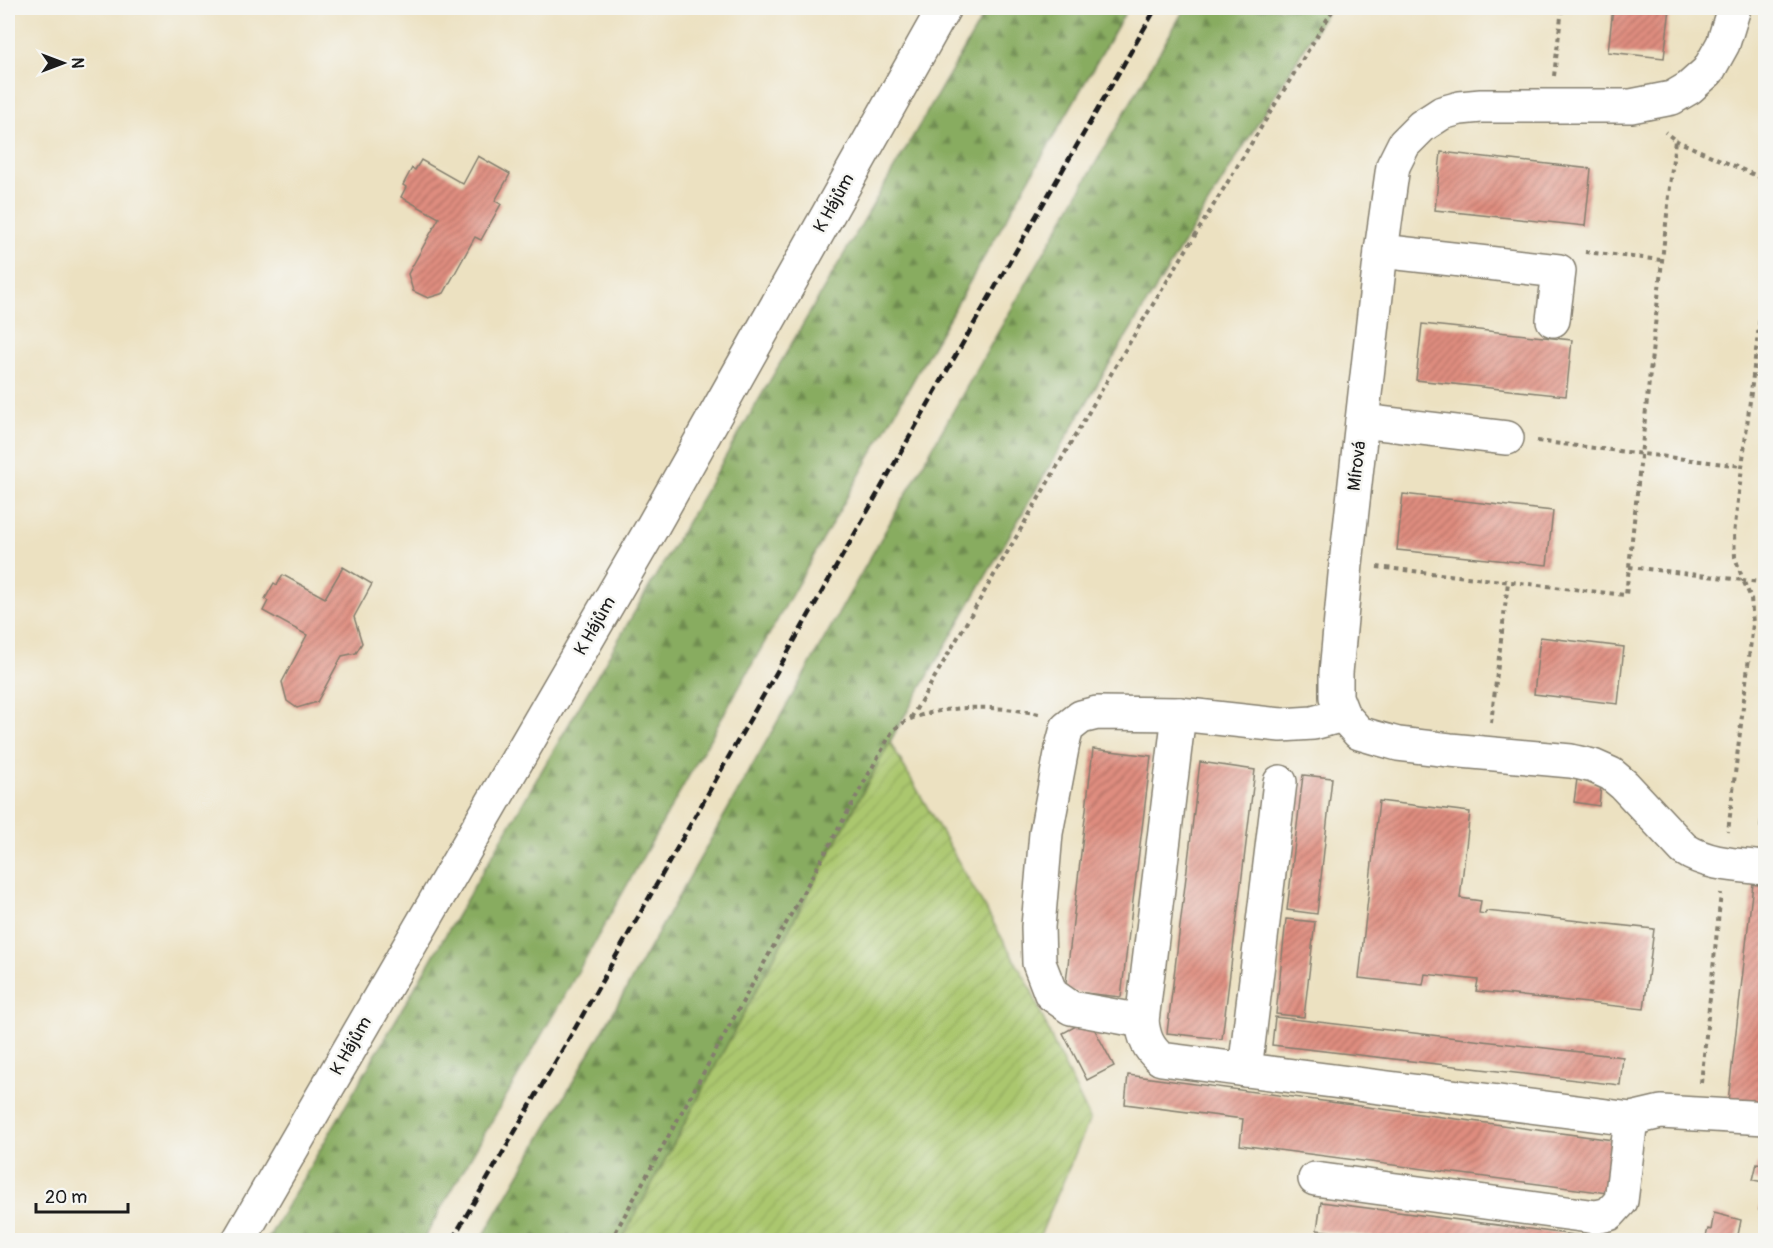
<svg xmlns="http://www.w3.org/2000/svg" width="1773" height="1248" viewBox="0 0 1773 1248" font-family="Pangolin,sans-serif">
	<defs>
		<pattern id="forest-firs" width="22" height="20" patternUnits="userSpaceOnUse" patternTransform="scale(1.5)"><rect width="22" height="20" fill="#88ac61"/><path d="M5 1l3.5 6h-7zM16 11l3.5 6h-7z" fill="#6e8b4f"/></pattern>
		<pattern id="garden-furrows" width="10" height="10" patternUnits="userSpaceOnUse" patternTransform="scale(1.5)"><rect width="10" height="10" fill="#abc76e"/><path d="M-1 1l2-2M0 10L10 0M9 11l2-2" fill="none" stroke="#93aa5f"/></pattern>
		<pattern id="building-hatch" width="6" height="6" patternUnits="userSpaceOnUse" patternTransform="scale(1.5)"><rect width="6" height="6" fill="#df8d7f"/><path d="M-1 1l2-2M0 6l6-6M5 7l2-2" fill="none" stroke="#b47267"/></pattern>
	</defs>
	<rect width="100%" height="100%" fill="#f6f6f2"/>
	<filter id="ink" filterUnits="userSpaceOnUse"><feTurbulence type="fractalNoise" baseFrequency=".0167" numOctaves="2"/><feDisplacementMap in="SourceGraphic" scale="12" xChannelSelector="R" yChannelSelector="G"/><feConvolveMatrix kernelMatrix="1 2 1 2 8 2 1 2 1" color-interpolation-filters="sRGB"/></filter>
	<filter id="wash" filterUnits="userSpaceOnUse"><feTurbulence type="fractalNoise" baseFrequency=".008" numOctaves="4" result="noise"/><feDisplacementMap in="SourceGraphic" scale="24" xChannelSelector="R" yChannelSelector="G"/><feGaussianBlur stdDeviation="1.35" result="paint"/><feColorMatrix in="noise" values="0 0 0 0 0 0 0 0 0 0 0 0 0 0 0 0 0 1.4 0 .05"/><feComposite in="paint" operator="in"/></filter>
	<g filter="url(#wash)">
		<rect width="100%" height="100%" fill="#ece1c1"/>
		<g fill="url(#forest-firs)" stroke="#52643e" stroke-width="1.5">
			<path d="M 988,8 L 1128,8 L 931,349 L 559,1005 L 423,1240 L 267,1240 Z"/>
			<path d="M 1185,8 L 1329,8 L 1108,366 L 897,729 L 622,1240 L 481,1240 L 603,1030 L 974,374 Z"/>
		</g>
		<path fill="url(#garden-furrows)" stroke="#647245" stroke-width="1.5" d="M 890,742 L 1030,987 L 1053,1042 L 1090,1119 L 1038,1240 L 622,1240 Z"/>
		<g id="blocks">
			<g fill="url(#building-hatch)">
				<path d="M 1613,8 L 1670,8 L 1664,58 L 1608,52 Z"/>
				<path d="M 1441,152 L 1591,169 L 1585,226 L 1435,210 Z"/>
				<path d="M 478,156 L 510,174 L 495,201 L 501,204 L 481,240 L 475,237 L 444,293 L 428,298 L 413,291 L 408,274 L 439,218 L 401,197 L 406,187 L 403,185 L 412,168 L 415,170 L 421,160 L 463,184 Z"/>
				<path d="M 1422,324 L 1572,340 L 1566,396 L 1416,380 Z"/>
				<path d="M 1403,494 L 1553,511 L 1547,565 L 1397,550 Z"/>
				<path d="M 343,567 L 372,584 L 354,617 L 362,643 L 356,653 L 342,656 L 317,702 L 297,708 L 287,701 L 282,682 L 307,635 L 263,611 L 268,601 L 265,599 L 274,583 L 277,585 L 283,575 L 325,598 Z"/>
				<path d="M 1540,637 L 1624,647 L 1618,704 L 1534,694 Z"/>
				<path d="M 1093,749 L 1151,756 L 1121,997 L 1065,991 Z"/>
				<path d="M 1200,762 L 1255,770 L 1222,1039 L 1167,1033 Z"/>
				<path d="M 1303,775 L 1332,778 L 1317,914 L 1287,910 Z"/>
				<path d="M 1577,779 L 1601,785 L 1599,806 L 1574,802 Z"/>
				<path d="M 1764,789 L 1766,789 L 1766,828 L 1760,827 Z"/>
				<path d="M 1379,801 L 1470,812 L 1460,898 L 1481,901 L 1479,913 L 1485,914 L 1486,911 L 1654,929 L 1644,1009 L 1476,991 L 1478,980 L 1425,974 L 1423,985 L 1359,978 Z"/>
				<path d="M 1753,884 L 1766,886 L 1766,1105 L 1728,1101 Z"/>
				<path d="M 1286,919 L 1315,922 L 1304,1017 L 1276,1014 Z"/>
				<path d="M 1275,1017 L 1623,1057 L 1620,1085 L 1272,1045 Z"/>
				<path d="M 1089,1019 L 1114,1066 L 1087,1080 L 1063,1033 Z"/>
				<path d="M 1128,1075 L 1613,1140 L 1607,1193 L 1240,1145 L 1243,1119 L 1125,1104 Z"/>
				<path d="M 1757,1163 L 1766,1165 L 1766,1211 L 1759,1210 L 1764,1182 L 1753,1180 Z"/>
				<path d="M 1321,1202 L 1605,1239 L 1605,1240 L 1398,1240 L 1374,1237 L 1317,1230 Z"/>
				<path d="M 1714,1213 L 1741,1220 L 1737,1240 L 1705,1240 L 1708,1229 L 1711,1230 Z"/>
			</g>
		</g>
	</g>
	<g filter="url(#ink)">
		<use href="#blocks" fill-opacity="0" stroke="#847e6e" stroke-width="1.5"/>
		<g fill="none" stroke-linecap="round" stroke-linejoin="round">
			<g stroke="#847e6e" stroke-width="36">
				<g id="minor">
					<path d="M 1734,8 L 1723,44 L 1708,71 L 1689,88 L 1672,98 L 1631,106 L 1481,106 L 1460,108 L 1442,113 L 1422,126 L 1404,144 L 1393,166 L 1381,251 L 1346,564 L 1336,673 L 1336,697 L 1343,715 L 1359,733 L 1376,738 L 1398,744 L 1450,750 L 1571,761 L 1593,766 L 1611,774 L 1624,785 L 1684,849 C 1708,865 1738,865 1766,868"/>
					<path d="M 1381,251 L 1559,271 L 1553,320"/>
					<path d="M 1362,421 L 1507,438"/>
					<path d="M 1179,714 L 1142,1021 C 1144,1038 1148,1048 1161,1059 L 1631,1119 L 1661,1112 L 1766,1118"/>
					<path d="M 1142,1021 L 1071,1008 L 1051,994 L 1039,963 L 1038,927 L 1046,833 L 1063,743 L 1067,728 L 1081,717 L 1097,713 L 1179,714 L 1281,725 L 1313,723 L 1343,715"/>
					<path d="M 1245,1070 L 1280,782"/>
					<path d="M 1315,1179 L 1596,1217 L 1609,1214 L 1621,1201 L 1631,1119"/>
					<path d="M 239,1240 L 654,524 L 944,8"/>
				</g>
			</g>
			<g stroke="#847e6e" stroke-width="4" stroke-dasharray="4.5 4.5" stroke-linecap="butt">
				<path d="M 1554,76 L 1562,8"/>
				<path d="M 1675,140 L 1766,180"/>
				<path d="M 1585,252 L 1662,260"/>
				<path d="M 1766,267 L 1734,534 L 1735,557 L 1743,580 L 1766,583"/>
				<path d="M 1537,441 L 1741,466"/>
				<path d="M 1377,567 L 1626,595 L 1675,140 L 1665,132"/>
				<path d="M 1629,567 L 1743,580 L 1751,598 L 1753,624 L 1728,832"/>
				<path d="M 911,718 L 1122,355 L 1334,8"/>
				<path d="M 1491,723 L 1508,582"/>
				<path d="M 1701,1083 L 1721,893"/>
				<path d="M 611,1240 L 893,730 C 899,726 906,720 913,718 C 949,704 1002,706 1039,714"/>
			</g>
			<use href="#minor" stroke="#fff" stroke-width="33"/>
			<path stroke="#1c1c1c" stroke-width="4.5" stroke-dasharray="9 4.5" stroke-linecap="butt" d="M 452,1240 L 581,1018 L 952,362 L 1156,8"/>
		</g>
	</g>
	<g text-anchor="middle" dominant-baseline="central" stroke-width="5" stroke-linejoin="round" paint-order="stroke">
		<g font-size="18" fill="#1c1c1c" stroke="#f6f6f2">
			<text transform="translate(834 203) rotate(-61)">K Hájům</text>
			<text transform="translate(1357 466) rotate(-83)">Mírová</text>
			<text transform="translate(595 626) rotate(-60)">K Hájům</text>
			<text transform="translate(351 1046) rotate(-60)">K Hájům</text>
		</g>
	</g>
	<rect width="1773" height="1248" fill="none" stroke="#f6f6f2" stroke-width="30"/>
	<g transform="translate(63 63) rotate(90)" stroke="#f6f6f2" stroke-width="4.5" paint-order="stroke">
	<path d="M0-4.5L10 22L0 15L-10 22Z" fill="#1c1c1c"/>
	<text y="-9" font-size="16" font-weight="bold" text-anchor="middle" fill="#1c1c1c">N</text>
	</g>
	<path d="M36 1203v9h92v-9" fill="none" stroke="#1c1c1c" stroke-width="3"/>
	<text x="45" y="1203" font-size="18" fill="#1c1c1c" stroke="#f6f6f2" stroke-width="4.5" paint-order="stroke">20 m</text>
</svg>
